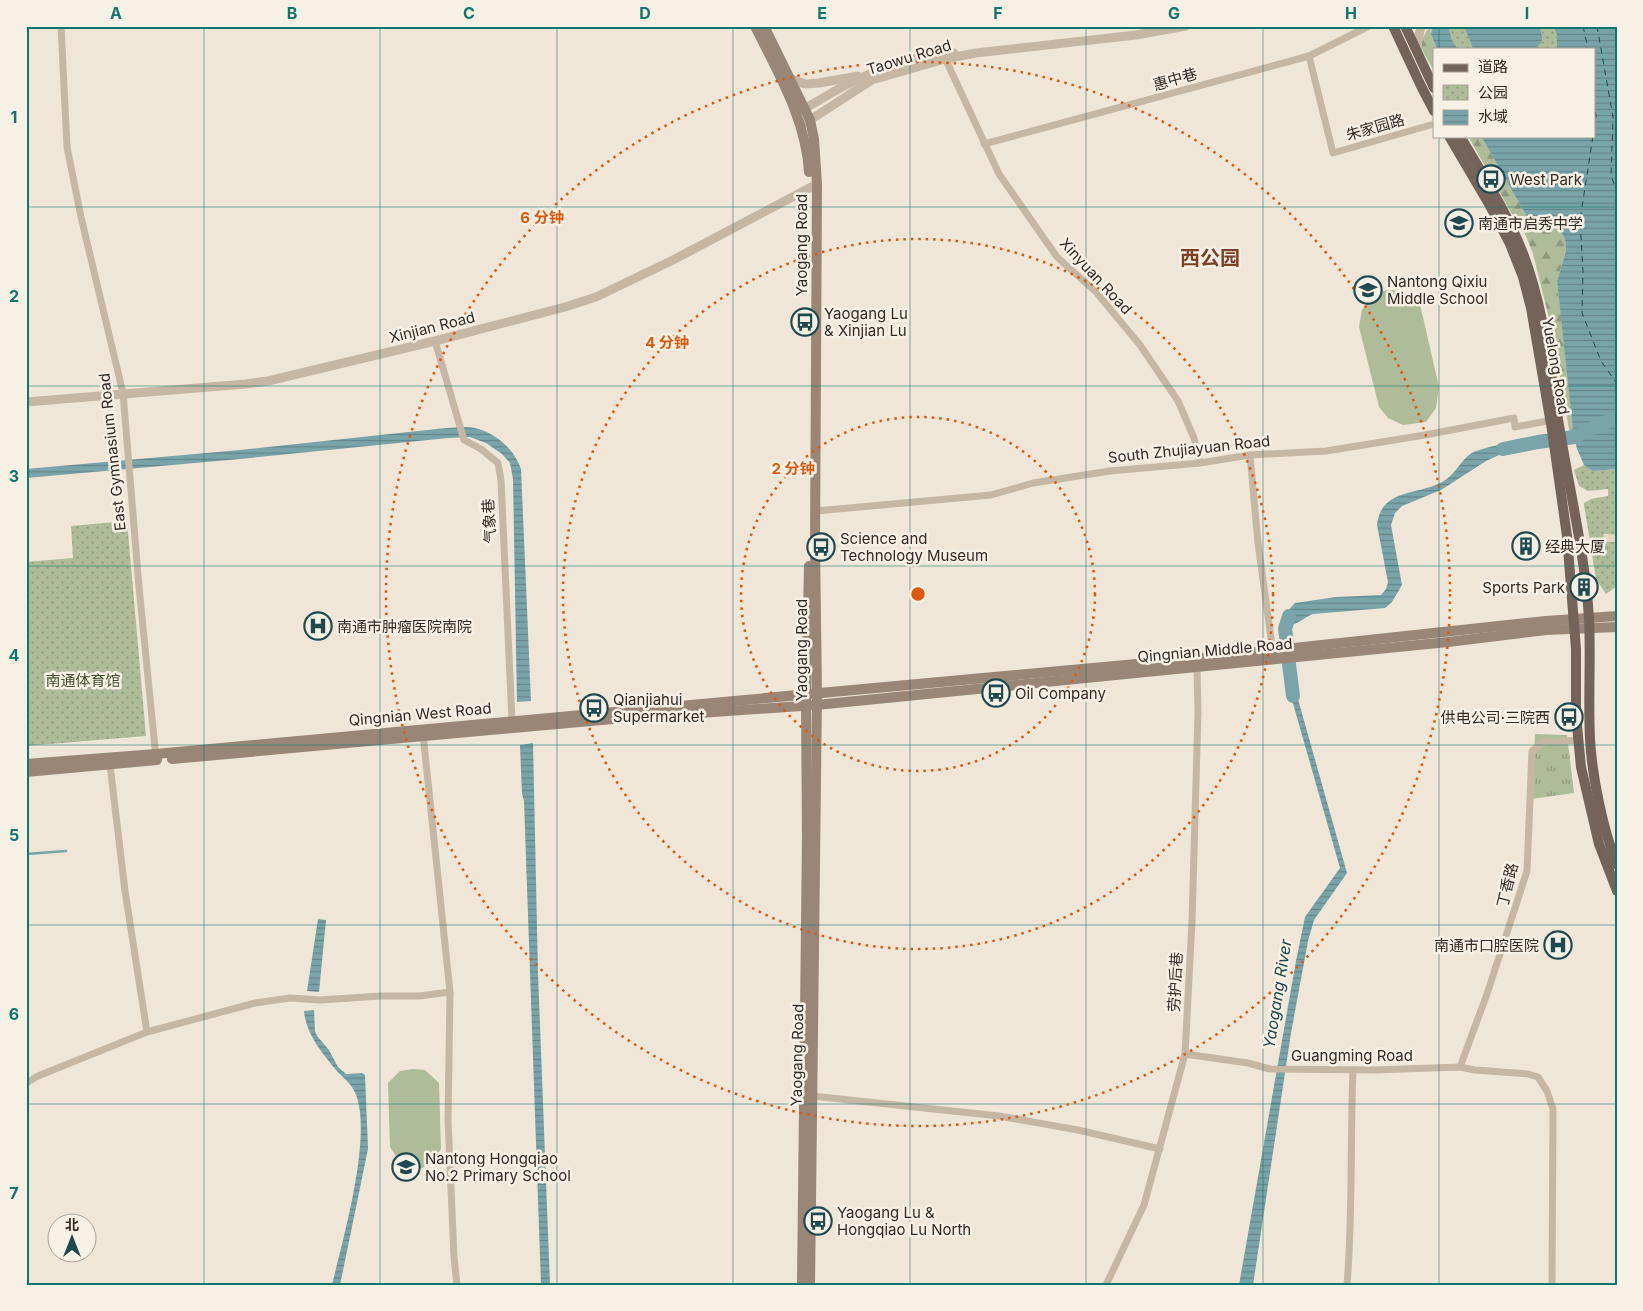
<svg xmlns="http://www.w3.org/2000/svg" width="1643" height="1311" viewBox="0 0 1643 1311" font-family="Inter,'Noto Sans SC',sans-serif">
	<defs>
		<pattern id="grass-tufts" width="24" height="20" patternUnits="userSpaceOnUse" patternTransform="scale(1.25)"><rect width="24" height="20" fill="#aebc99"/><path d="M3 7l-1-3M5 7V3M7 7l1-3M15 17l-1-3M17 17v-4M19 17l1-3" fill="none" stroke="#8e997d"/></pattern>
		<pattern id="forest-firs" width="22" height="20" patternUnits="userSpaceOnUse" patternTransform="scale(1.25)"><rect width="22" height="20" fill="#aebc99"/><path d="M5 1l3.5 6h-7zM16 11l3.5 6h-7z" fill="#8e997d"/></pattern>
		<pattern id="park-dots" width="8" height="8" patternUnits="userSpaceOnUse" patternTransform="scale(1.25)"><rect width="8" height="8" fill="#aebc99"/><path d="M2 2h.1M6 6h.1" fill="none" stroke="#8e997d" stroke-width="1.8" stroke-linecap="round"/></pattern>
		<pattern id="water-rules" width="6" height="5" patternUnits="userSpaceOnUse" patternTransform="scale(1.25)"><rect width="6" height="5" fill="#79a4aa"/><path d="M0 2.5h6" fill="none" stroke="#64868a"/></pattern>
	</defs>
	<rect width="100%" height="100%" fill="#efe6d8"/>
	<path fill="url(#grass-tufts)" d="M 1535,734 L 1567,735 L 1574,793 L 1532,799 Z"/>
	<g fill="url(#forest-firs)">
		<path d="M 1430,26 L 1431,34 L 1437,49 L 1434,49 L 1434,71 C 1423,50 1415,47 1430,26 Z"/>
		<path d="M 1468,136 L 1481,136 L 1530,222 L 1554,224 L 1560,230 L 1565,239 L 1566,251 L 1557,281 L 1575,434 L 1570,435 L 1550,322 L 1533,254 L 1526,236 L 1513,216 Z"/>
	</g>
	<g fill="url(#park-dots)">
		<path d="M 1448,26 L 1464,26 L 1473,49 L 1458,49 L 1452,40 Z"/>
		<path d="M 1539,26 L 1553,26 L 1557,35 L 1557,49 L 1534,49 C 1545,43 1543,36 1539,26 Z"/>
		<path d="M 1584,465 L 1593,471 L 1617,469 L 1617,535 L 1604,534 L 1603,541 L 1617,542 L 1617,586 L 1606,594 L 1596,579 L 1584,505 L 1584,503 L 1591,499 L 1608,496 L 1608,489 L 1588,491 L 1579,486 L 1574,470 Z"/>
		<path d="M 127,521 L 146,736 L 26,746 L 26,562 L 73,558 L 71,526 Z"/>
	</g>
	<g fill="#aebc99">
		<path d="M 1392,290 L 1407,293 L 1419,300 L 1439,387 L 1436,408 L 1426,422 L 1403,425 L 1388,418 L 1379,407 L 1359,327 L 1362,310 L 1367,302 L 1381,291 Z"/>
		<path d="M 413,1069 L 425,1070 L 439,1083 L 441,1149 L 431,1163 L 422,1168 L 413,1169 L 400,1162 L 390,1147 L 388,1083 L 400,1071 Z"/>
	</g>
	<path fill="#e6d8c0" d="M 1604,534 L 1617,535 L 1617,542 L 1603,541 Z"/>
	<g fill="url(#water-rules)">
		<path d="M 1432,26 L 1448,26 L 1452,40 L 1458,49 L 1437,49 L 1431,34 Z"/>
		<path d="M 1464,26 L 1539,26 C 1543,36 1545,43 1534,49 L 1473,49 Z"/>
		<path d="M 1553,26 L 1617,26 L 1617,469 L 1593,471 L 1584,465 L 1577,449 L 1574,437 L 1557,281 L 1566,251 L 1565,239 L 1560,230 L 1554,224 L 1530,222 L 1481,136 L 1533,136 L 1534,138 L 1539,136 L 1594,136 L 1594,49 L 1557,49 L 1557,35 Z"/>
		<path d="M 446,428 C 455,428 466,426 475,428 C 496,433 514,449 521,469 L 531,701 L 517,702 L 513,479 L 510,463 L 502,454 L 486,443 L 470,437 L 448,438 L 240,459 L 26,478 L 26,469 L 240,450 Z"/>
		<path d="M 1543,435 L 1486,461 L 1441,490 L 1402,506 L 1395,513 L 1391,525 L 1402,585 L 1392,602 L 1385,608 L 1313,614 C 1303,618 1301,622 1292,625 L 1289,632 L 1281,634 L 1284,615 L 1295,603 L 1336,597 L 1381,595 L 1386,589 L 1388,582 L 1377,525 C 1381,485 1425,497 1448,478 C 1458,470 1464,455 1476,451 C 1498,444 1521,441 1543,435 Z"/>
		<path d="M 1292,678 L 1347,873 L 1314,920 L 1308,941 L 1291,1033 L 1253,1285 L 1239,1285 L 1296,961 L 1305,917 L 1340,868 L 1286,679 Z"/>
		<path d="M 533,743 L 538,973 L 550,1285 L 541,1285 L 524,801 L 522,794 L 520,745 Z"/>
		<path d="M 318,919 L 326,920 L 319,992 L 307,991 Z"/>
		<path d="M 314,1010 L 315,1031 L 317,1036 L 329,1050 L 338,1067 L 346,1074 L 362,1073 L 365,1075 L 368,1149 L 340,1285 L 332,1285 C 342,1242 377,1123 352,1087 C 348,1081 341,1076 336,1070 C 322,1053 306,1034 304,1011 Z"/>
	</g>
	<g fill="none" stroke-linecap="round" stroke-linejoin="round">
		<path stroke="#79a4aa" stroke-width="2.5" d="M 26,854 L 66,851"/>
		<g stroke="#79a4aa" stroke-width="14">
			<path d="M 1503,449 L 1538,442 L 1574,437 L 1617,417"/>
			<path d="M 1287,643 L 1285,629 L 1289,616"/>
			<path d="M 1289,664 L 1293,696"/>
		</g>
		<g stroke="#1f4950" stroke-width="1" stroke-dasharray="6 5" stroke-linecap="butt">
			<path d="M 1583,26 L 1588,49"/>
			<path d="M 1597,26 L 1613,117 L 1611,176 L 1617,191"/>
			<path d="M 1594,101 L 1596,116 L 1594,128"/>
			<path d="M 1593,136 L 1580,220 L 1583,271 L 1582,313 L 1601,361 L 1617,384"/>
		</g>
		<g stroke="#c6b7a5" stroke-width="7">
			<path d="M 61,26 L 67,147 L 81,217 L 123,393 L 139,587 L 156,758"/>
			<path d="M 944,56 L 999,174 L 1057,257 L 1096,292 L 1140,345 L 1178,401 L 1194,438 L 1200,463"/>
			<path d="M 1309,56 L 1333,153 L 1434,124"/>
			<path d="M 984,144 L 1309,56 L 1369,26"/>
			<path d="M 435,341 L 464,440 L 481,449 L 498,463 L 501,480 L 512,721"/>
			<path d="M 1250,455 L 1258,543 L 1273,653"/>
			<path d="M 816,511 L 991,495 L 1033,483 L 1110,471 L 1200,463 L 1250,455 L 1326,451 L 1425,435 L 1514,418 L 1515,427 L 1553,420"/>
			<path d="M 423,734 L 450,992 L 448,1120 L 454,1257 L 457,1285"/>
			<path d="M 110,765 L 125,891 L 147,1032"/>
			<path d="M 1185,1054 L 1248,1063 L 1270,1069 L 1375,1070 L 1460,1067 L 1475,1070 L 1528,1074 L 1538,1077 L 1547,1091 L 1553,1109 L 1552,1285"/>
			<path d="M 1460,1067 L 1487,994 L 1527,871 L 1532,751 L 1542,743 L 1578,740"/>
			<path d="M 26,1083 L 38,1076 L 147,1032 L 255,1003 L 290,998 L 320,1000 L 381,996 L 419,996 L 450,992"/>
			<path d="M 812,1096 L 999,1116 L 1078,1130 L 1160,1149"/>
			<path d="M 1106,1285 L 1144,1205 L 1185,1054 L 1192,922 L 1198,712 L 1197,667"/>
			<path d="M 1347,1285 C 1353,1213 1350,1142 1353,1070"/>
		</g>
		<g stroke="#c6b7a5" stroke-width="9">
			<path d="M 1418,53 L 1417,45 L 1421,26"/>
			<path d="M 789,78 L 805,84 L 819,83 L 858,76"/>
			<path d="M 799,111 C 815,104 830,93 846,85 C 878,69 918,54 954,53"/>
			<path d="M 804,123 L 810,120 L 872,80 L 945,59 L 976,53 L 1136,35 L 1186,26"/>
			<path d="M 26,402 L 246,384 L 268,381 L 435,341 L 565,307 L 596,297 L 673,260 L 817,184"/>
		</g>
		<g stroke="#998677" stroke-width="10">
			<path d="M 755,26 C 778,73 806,119 809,172"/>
			<path d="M 764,26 L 810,120 L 814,139 L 817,184 L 815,546 L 817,694 L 810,1285"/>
			<path d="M 172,759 L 613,719 L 816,705 L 1448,642 L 1546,630 L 1617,627"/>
			<path d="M 26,764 L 156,754 L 1191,659 L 1546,621 L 1617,616"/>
			<path d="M 26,772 L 157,760"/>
			<path d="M 802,1285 L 807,836 L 806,705 L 809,566"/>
		</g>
		<g stroke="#736358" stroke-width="10">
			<path d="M 1393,26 L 1421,86 L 1434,111"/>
			<path d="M 1405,26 L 1434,88"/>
			<path d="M 1449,136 L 1489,204 L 1510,244 L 1523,277 L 1531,308 L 1552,430 L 1567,536 L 1576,649 L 1576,715 L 1581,767 L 1599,844 L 1617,891"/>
			<path d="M 1460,136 C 1483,175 1508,214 1524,256 C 1545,312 1550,373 1560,431 C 1570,493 1585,555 1589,618 C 1591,658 1588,699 1590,739 C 1592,776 1603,830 1617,865"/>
		</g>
	</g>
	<path fill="none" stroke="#0f766e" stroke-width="1" stroke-opacity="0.55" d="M 204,26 L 204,1285M 380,26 L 380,1285M 557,26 L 557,1285M 733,26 L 733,1285M 910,26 L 910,1285M 1086,26 L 1086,1285M 1263,26 L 1263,1285M 1439,26 L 1439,49M 1439,136 L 1439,1285M 26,207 L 1617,207M 26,386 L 1617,386M 26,566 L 1617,566M 26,745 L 1617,745M 26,925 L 1617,925M 26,1104 L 1617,1104"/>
	<g fill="none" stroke="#df570d" stroke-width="2.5" stroke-dasharray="2.5 5">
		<circle cx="918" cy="594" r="177"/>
		<circle cx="918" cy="594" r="355"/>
		<circle cx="918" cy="594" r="532"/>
	</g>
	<defs>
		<g id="bus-ring" transform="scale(1.4375)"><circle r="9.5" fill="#f7f0e4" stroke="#1f4950" stroke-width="1.5"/><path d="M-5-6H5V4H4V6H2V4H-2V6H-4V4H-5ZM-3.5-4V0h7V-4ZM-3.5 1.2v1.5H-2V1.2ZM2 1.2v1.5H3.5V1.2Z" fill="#1f4950"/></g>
		<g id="school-ring" transform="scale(1.4375)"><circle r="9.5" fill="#f7f0e4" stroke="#1f4950" stroke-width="1.5"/><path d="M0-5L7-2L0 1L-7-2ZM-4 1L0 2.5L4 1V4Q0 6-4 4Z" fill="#1f4950"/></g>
		<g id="building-ring" transform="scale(1.4375)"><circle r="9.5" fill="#f7f0e4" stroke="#1f4950" stroke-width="1.5"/><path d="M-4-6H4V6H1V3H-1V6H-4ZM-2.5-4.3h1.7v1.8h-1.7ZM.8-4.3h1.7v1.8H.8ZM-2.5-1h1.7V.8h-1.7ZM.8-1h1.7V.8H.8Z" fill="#1f4950"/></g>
		<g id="hospital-ring" transform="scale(1.4375)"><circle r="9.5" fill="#f7f0e4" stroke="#1f4950" stroke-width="1.5"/><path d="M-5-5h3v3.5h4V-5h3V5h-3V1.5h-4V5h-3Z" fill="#1f4950"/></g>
	</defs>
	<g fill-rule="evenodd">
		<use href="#bus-ring" x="1491" y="179"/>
		<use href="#school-ring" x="1459" y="223"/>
		<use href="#school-ring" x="1368" y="290"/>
		<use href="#bus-ring" x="805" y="322"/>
		<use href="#building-ring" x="1526" y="546"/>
		<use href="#bus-ring" x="821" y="547"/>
		<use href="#building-ring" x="1584" y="587"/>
		<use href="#hospital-ring" x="318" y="626"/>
		<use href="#bus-ring" x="996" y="693"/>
		<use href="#bus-ring" x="594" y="708"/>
		<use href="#bus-ring" x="1569" y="717"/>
		<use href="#hospital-ring" x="1558" y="945"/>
		<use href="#school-ring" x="406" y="1167"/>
		<use href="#bus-ring" x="818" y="1221"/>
	</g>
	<g text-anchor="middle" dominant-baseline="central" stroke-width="5" stroke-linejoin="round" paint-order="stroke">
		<g font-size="15" fill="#322b26" stroke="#f7f0e4">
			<text transform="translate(909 57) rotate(-17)">Taowu Road</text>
			<text transform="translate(1175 79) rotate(-16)">惠中巷</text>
			<text transform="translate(1375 127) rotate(-16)">朱家园路</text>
			<text transform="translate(801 245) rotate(-90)">Yaogang Road</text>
			<text transform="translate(1096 276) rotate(47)">Xinyuan Road</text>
			<text transform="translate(432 327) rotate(-14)">Xinjian Road</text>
			<text transform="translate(1556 366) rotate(80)">Yuelong Road</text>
			<text transform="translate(1189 449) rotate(-6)">South Zhujiayuan Road</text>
			<text transform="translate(112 452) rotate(-96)">East Gymnasium Road</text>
			<text transform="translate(489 521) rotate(-93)">气象巷</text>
			<text transform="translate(801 650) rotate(-90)">Yaogang Road</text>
			<text transform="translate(1215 650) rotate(-5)">Qingnian Middle Road</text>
			<text transform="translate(420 714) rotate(-5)">Qingnian West Road</text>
			<text transform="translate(1507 885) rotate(-76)">丁香路</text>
			<text transform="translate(1175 982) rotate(-87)">劳护后巷</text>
			<text transform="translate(797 1055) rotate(-89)">Yaogang Road</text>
			<text x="1352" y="1055">Guangming Road</text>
		</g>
		<g font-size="15" fill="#322b26" stroke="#f7f0e4" text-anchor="start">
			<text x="1510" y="179">West Park</text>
			<text x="1478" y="223">南通市启秀中学</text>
			<text x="1387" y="281">Nantong Qixiu<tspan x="1387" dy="17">Middle School</tspan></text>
			<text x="824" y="313">Yaogang Lu<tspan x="824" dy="17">&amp; Xinjian Lu</tspan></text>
			<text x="840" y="538">Science and<tspan x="840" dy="17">Technology Museum</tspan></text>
			<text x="1545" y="546">经典大厦</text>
			<text x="1565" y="587" text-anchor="end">Sports Park</text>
			<text x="337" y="626">南通市肿瘤医院南院</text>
			<text x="1015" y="693">Oil Company</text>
			<text x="613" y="699">Qianjiahui<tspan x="613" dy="17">Supermarket</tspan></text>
			<text x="1550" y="717" text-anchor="end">供电公司·三院西</text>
			<text x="1539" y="945" text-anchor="end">南通市口腔医院</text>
			<text x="425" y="1158">Nantong Hongqiao<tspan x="425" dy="17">No.2 Primary School</tspan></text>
			<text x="837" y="1212">Yaogang Lu &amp;<tspan x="837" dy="17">Hongqiao Lu North</tspan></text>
		</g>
		<g font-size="15" fill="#3f4e2b" stroke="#f7f0e4">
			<text x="83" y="680">南通体育馆</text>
		</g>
		<g font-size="16" font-style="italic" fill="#1f4950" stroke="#f7f0e4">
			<text transform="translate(1277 994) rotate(-81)">Yaogang River</text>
		</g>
		<g font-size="20" font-weight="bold" fill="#7b4025" stroke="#f7f0e4">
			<text x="1210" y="258">西公园</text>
		</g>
	</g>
	<circle cx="918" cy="594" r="8" fill="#df570d" stroke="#f7f0e4" stroke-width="2.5"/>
	<g font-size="15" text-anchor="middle" font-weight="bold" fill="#df570d" stroke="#f7f0e4" stroke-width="5" stroke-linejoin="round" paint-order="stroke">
		<text x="542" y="223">6 分钟</text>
		<text x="667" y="348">4 分钟</text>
		<text x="793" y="474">2 分钟</text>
	</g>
	<rect width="1643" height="1311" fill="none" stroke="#f7f0e4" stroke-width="55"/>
	<rect x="1433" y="48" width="162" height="90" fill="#f7f0e4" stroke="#a8a198"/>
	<rect x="1443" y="64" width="25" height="8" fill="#736358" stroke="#a8a198"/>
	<text x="1478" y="72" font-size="15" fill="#322b26">道路</text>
	<rect x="1443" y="85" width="25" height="15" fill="url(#park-dots)" stroke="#a8a198"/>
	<text x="1478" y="98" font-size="15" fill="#322b26">公园</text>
	<rect x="1443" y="110" width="25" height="15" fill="url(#water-rules)" stroke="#a8a198"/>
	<text x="1478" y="122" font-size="15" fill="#322b26">水域</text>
	<g transform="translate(72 1238)"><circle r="24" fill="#f7f0e4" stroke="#a8a198"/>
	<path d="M0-4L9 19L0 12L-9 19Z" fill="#1f4950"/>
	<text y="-8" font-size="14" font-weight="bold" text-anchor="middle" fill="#322b26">北</text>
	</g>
	<rect x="28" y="28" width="1588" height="1256" fill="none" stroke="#0f766e" stroke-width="2"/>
	<g font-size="16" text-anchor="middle" font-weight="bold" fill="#0f766e">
		<text x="116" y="19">A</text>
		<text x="292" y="19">B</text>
		<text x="469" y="19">C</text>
		<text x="645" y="19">D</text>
		<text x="822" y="19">E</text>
		<text x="998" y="19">F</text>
		<text x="1174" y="19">G</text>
		<text x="1351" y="19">H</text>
		<text x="1527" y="19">I</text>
		<text x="14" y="123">1</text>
		<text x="14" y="302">2</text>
		<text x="14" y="482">3</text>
		<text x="14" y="661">4</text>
		<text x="14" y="841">5</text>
		<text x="14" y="1020">6</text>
		<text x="14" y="1199">7</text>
	</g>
</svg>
